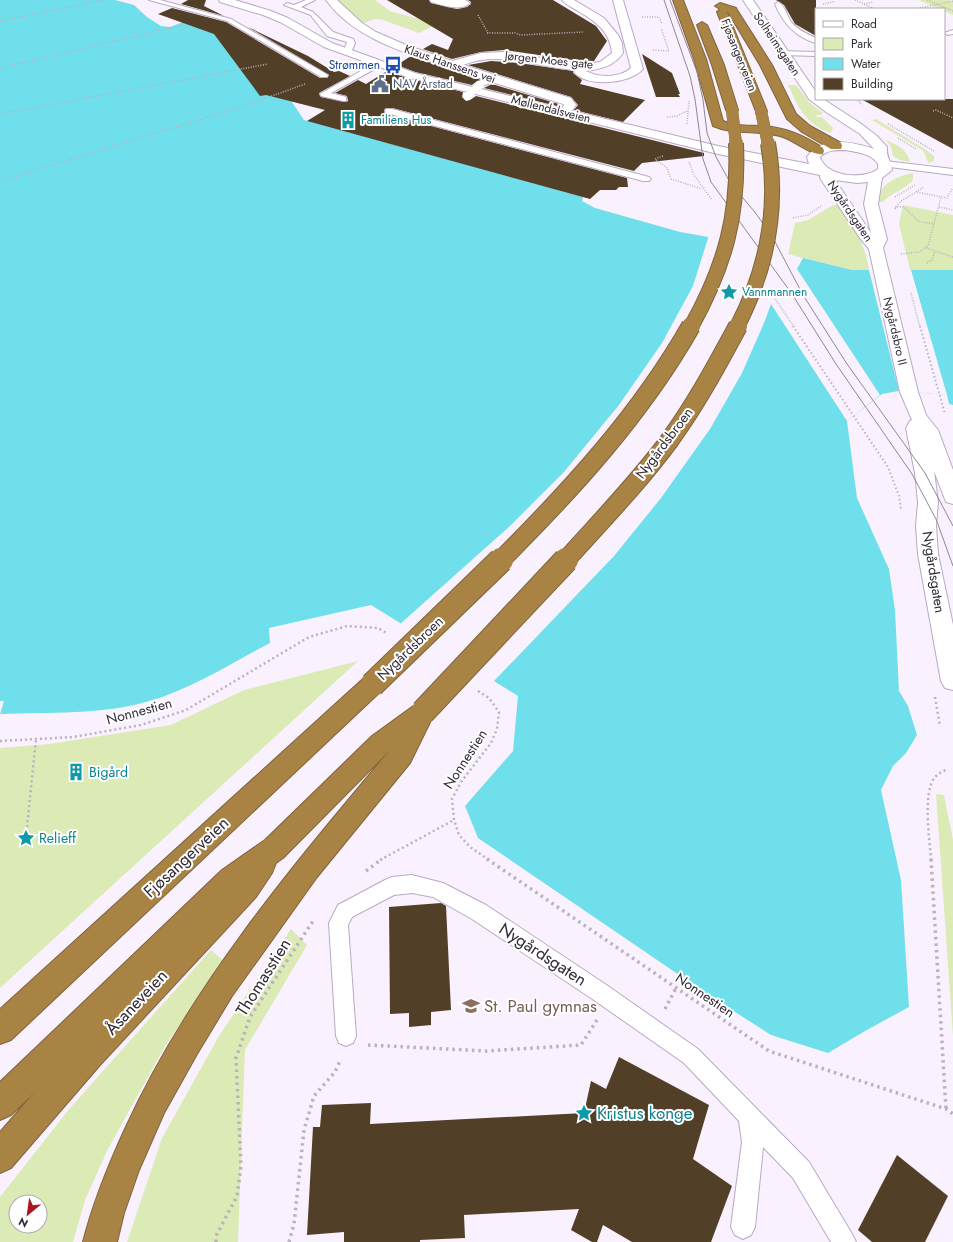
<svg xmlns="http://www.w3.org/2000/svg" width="953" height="1242" viewBox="0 0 953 1242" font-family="Jost,sans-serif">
	<rect width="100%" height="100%" fill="#f9f1fd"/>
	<g fill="#dcebb5" fill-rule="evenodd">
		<path d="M 336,0 L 375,0 L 390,11 L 437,24 L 419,33 L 383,20 L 375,19 L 361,24 Z"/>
		<path d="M 919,0 L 948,0 L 953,2 L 953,15 L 944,11 L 944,9 L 939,9 Z"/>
		<path d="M 788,85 L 796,85 L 810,103 L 823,113 L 821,115 L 815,115 L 818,117 L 822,117 L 833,128 L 831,133 C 806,125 798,107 788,85 Z"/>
		<path d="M 876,119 L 923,148 L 934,156 L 934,161 L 928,163 L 925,154 L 922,150 L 872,120 Z"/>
		<path d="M 886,140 C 897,145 907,149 910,162 L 900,160 L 893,156 L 891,147 Z"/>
		<path d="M 913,173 L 913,180 C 907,189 892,192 883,202 L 877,202 C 880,183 896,177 913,173 Z"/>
		<path d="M 833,205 L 838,205 L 858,234 L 866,255 L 869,270 L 852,270 L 788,254 L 795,223 L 808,220 Z"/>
		<path d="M 903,205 L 953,215 L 953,270 L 910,270 L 899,224 Z"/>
		<path d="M 358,661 L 0,988 L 0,748 L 49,744 L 171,725 L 244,690 Z"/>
		<path d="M 936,794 L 944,795 L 953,840 L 953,1036 Z"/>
		<path d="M 291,929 L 307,945 L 245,1050 L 238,1242 L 127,1242 L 162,1138 L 219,1036 Z"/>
		<path d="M 211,950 L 224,961 L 165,1046 L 108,1149 L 85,1200 L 73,1242 L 0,1242 L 0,1197 L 70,1108 ZM 16,1202 L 40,1202 L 40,1226 L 16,1226 Z"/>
	</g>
	<path fill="#70dfec" d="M 0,0 L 115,0 L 134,5 L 147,17 L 161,26 L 170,27 L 183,22 L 255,47 L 304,120 L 583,197 L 582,201 L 595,208 L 680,232 L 743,243 L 852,270 L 953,270 L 953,405 L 949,404 L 947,395 L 899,391 L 882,394 L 847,421 L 857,498 L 889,569 L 895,610 L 899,691 L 908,706 L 917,735 L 906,753 L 893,766 L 881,790 L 901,880 L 909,1007 L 865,1031 L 828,1053 L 771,1035 L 710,996 L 478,838 L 465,806 L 513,751 L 518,696 L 371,605 L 269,628 L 270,643 C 231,663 192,689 149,701 C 104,715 48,712 0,714 L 4,701 L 0,701 Z"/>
	<g fill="#f9f1fd">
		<path d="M 709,235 L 785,251 L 785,253 L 803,258 L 797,269 L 880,395 L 847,421 L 771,304 L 764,323 L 742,373 L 710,429 L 661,498 L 614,556 L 493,682 L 399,625 L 510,526 L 564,472 L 619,405 L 662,343 L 693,286 Z"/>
		<path d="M 869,270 L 911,270 L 947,395 L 899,391 Z"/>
	</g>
	<g fill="#523f27">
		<path d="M 188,0 L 206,0 L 204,6 L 224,16 L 181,4 Z"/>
		<path d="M 387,0 L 429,0 L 431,3 L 457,9 L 467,7 L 471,4 L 471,2 L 468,0 L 553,0 L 596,26 L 607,41 L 594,61 L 586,62 L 504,50 L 481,52 L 452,59 L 423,49 L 432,44 L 448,50 L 453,39 Z"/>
		<path d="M 776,0 L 816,0 L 816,36 L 795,24 L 784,5 Z"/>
		<path d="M 172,8 L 226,22 L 320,78 L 327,78 L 329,75 L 248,27 L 308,56 L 334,72 L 339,71 L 350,76 L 319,93 L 321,97 L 346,102 L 348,101 L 347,96 L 335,93 L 358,80 L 366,84 L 387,71 L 407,78 L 463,92 L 462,97 L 466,101 L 470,100 L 476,96 L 704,153 L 704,156 L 642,163 L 634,171 L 392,108 L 386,108 L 384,110 L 386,114 L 627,178 L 628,187 L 619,187 L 616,190 L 600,190 L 590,199 L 307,121 L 325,110 L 266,95 L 260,96 L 214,34 L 158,14 Z"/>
		<path d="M 642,54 L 672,73 L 680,94 L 678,94 L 680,97 L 656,97 Z"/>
		<path d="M 411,56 L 452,70 L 481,80 L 477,81 L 472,85 L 415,72 L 397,65 Z"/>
		<path d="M 491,61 L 519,63 L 573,71 L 573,73 L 582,80 L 580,84 L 645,100 L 623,122 L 574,110 L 578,105 L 571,97 L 468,65 Z"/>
		<path d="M 492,84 L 535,97 L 562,105 L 561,107 L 484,88 Z"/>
		<path d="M 861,99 L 953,99 L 953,149 Z"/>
		<path d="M 441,903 L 446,906 L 451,1010 L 431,1012 L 431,1025 L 409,1027 L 409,1013 L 390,1014 L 389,907 Z"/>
		<path d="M 619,1057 L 709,1105 L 693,1159 L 732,1186 L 711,1242 L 632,1242 L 603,1225 L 597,1242 L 592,1242 L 571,1230 L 579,1209 L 464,1215 L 465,1238 L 420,1240 L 420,1242 L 344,1242 L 344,1232 L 307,1235 L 313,1127 L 320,1127 L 322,1105 L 371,1103 L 370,1124 L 584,1113 L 591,1081 L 606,1089 Z"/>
		<path d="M 897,1155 L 948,1196 L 925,1242 L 872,1242 L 858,1230 Z"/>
	</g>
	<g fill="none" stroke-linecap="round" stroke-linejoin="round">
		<g stroke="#baa8c5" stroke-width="2">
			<g id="lane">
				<path d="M 149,0 L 160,0 L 231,19 L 328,75 L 327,77 L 321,77 L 227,21 Z"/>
				<path d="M 306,0 L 315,0 L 301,7 L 313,12 L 314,14 L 316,15 L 333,32 L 353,39 L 355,43 L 350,55 L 347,55 L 343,53 L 347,42 L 327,36 L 312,17 L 311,15 L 284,5 L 287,3 L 294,5 Z"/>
				<path d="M 778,2 C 785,5 787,17 792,23 C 798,30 807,34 816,38 L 816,43 C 795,37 783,23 775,4 Z"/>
				<path d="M 953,30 L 953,34 L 948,35 L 944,33 Z"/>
				<path d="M 780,51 L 816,52 L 816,56 L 783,55 L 780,55 Z"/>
				<path d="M 375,63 L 381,63 L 382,65 L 331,93 L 346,97 L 346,101 L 343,101 L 321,96 L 320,94 Z"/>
				<path d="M 492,77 L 495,77 L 495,81 L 480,87 L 476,85 Z"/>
				<path d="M 386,109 L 392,109 L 649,177 L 651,179 L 649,181 L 643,181 L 386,113 L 385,111 Z"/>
				<path d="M 885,161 L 953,169 L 953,175 L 882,166 L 881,164 L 882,162 Z"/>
				<path d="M 412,875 L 443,883 L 486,905 L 605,984 L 698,1049 L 809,1162 L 852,1234 L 856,1242 L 831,1242 L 793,1178 L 763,1147 L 755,1227 L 751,1235 L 743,1239 L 735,1235 L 731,1227 L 742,1142 L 739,1121 L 684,1063 L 591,998 L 472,919 L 433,897 L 412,893 L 394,895 L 352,917 L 348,925 L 356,1036 L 353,1043 L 346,1046 L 339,1043 L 336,1036 L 329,923 L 338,905 L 385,880 L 392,877 Z"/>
			</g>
		</g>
		<g stroke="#baa8c5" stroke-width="2">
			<g id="street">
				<path d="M 326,0 L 337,0 L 362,23 L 376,32 L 406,45 L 452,61 L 481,53 L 504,52 L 559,61 L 586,64 L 600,62 L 612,53 C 610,31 595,21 578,11 C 572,7 566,5 562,0 L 574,0 L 604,18 L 618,35 L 622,43 L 623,53 C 614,66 601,69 586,71 C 598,78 620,78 631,68 L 613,0 L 623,0 L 643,69 C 631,84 586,88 574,72 L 576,70 C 538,68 501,50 463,65 L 571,98 L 576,105 L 569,115 L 561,115 L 559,112 L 564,105 L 563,104 C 526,93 489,81 452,69 C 408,53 355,40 326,0 Z"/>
				<path d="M 430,0 L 465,0 L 470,3 C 461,12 442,5 431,2 Z"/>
			</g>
		</g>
		<g stroke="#baa8c5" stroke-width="2">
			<path id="secondary" d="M 219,0 L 235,0 L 271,11 L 288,18 L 332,43 L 415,73 L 718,146 L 809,164 L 807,157 C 822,135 853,142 874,149 L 860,134 L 826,112 L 809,99 L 743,0 L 753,0 L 816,92 L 816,99 L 823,99 L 860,123 L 877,136 L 887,147 C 886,159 891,159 892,170 L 882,178 L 878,204 L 887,239 L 883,248 L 918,392 L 926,415 L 938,430 L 953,470 L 953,504 L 946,502 L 934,471 L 938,502 L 936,526 L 938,554 L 953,625 L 953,690 L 945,688 L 941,681 L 918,554 L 916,526 L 918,502 L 915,473 L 906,428 L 910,421 L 912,420 L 900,392 L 869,249 L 860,238 L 820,178 L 820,175 L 718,154 L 407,77 L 324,47 L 280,22 L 263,15 L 220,2 ZM 845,150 C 856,152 871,153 878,164 L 878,169 C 863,180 826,177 820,157 C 827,150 835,150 845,150 ZM 835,180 L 857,183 L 868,182 L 864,204 L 871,233 Z"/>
		</g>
		<g stroke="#7f643e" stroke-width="2">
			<g id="highway">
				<path d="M 673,0 L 683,0 L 706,59 L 723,121 C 736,127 751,125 765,126 C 787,128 805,136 823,148 L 824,151 L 823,154 C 812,156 795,141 783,137 C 760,129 735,136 713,126 L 694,59 Z"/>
				<path d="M 720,3 L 736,8 L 737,10 L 772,65 L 796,114 L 810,126 L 841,143 L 842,146 L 841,149 L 831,149 L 802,132 L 787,119 L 760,65 L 728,12 L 727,12 L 767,111 L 765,114 L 757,114 L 717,12 L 720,9 L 715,6 Z"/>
				<path d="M 702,22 L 707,25 L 724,65 L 738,110 L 736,113 L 728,113 L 726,110 L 712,65 L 697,25 Z"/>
				<path d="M 372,675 L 380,678 L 384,685 L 380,692 L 11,1040 L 0,1044 L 0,1009 L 364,678 Z"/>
				<path d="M 423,702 L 431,705 L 435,712 L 410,763 L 317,877 L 232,996 L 197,1054 L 164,1113 L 139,1170 L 124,1213 L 117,1242 L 83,1242 C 93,1203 108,1166 125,1129 C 189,988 291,868 390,750 L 283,858 L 276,863 L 272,873 L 256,897 L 100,1065 L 11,1168 L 0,1173 L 0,1132 L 35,1092 L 11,1115 L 0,1120 L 0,1082 L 222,870 L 265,840 L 372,736 L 412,707 Z"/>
			</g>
		</g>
		<g stroke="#bab2be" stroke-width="1.5" stroke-dasharray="1 1.5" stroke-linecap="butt">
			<path d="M 855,0 L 875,9"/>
			<path d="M 927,0 L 953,11"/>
			<path d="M 823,4 L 833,2 L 833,0"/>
			<path d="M 864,4 L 873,2"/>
			<path d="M 920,8 L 953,1"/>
			<path d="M 478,15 L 488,33"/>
			<path d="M 642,17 L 659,17 L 662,24"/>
			<path d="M 0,21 L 104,0"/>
			<path d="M 487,33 L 515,33 L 521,35 L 583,32"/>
			<path d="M 653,50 L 669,51 L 661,28"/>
			<path d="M 0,68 L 184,25"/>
			<path d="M 857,99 L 862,105"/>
			<path d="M 933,111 L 936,110 L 953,118"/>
			<path d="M 0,114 L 268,64"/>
			<path d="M 667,117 L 677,116 L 687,111"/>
			<path d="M 687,124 L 689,101"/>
			<path d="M 888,124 L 934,151"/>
			<path d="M 898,138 L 916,149"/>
			<path d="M 663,156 L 655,159 L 667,168 L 671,179 L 702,189"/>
			<path d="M 689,162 L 694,175 L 712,200"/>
			<path d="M 4,180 L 247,105 L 305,84"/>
			<path d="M 917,192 L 947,198 L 952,189"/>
			<path d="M 895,197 L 915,185"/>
			<path d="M 895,207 L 904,207 L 918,221 L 934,224"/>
			<path d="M 939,207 L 953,210"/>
			<path d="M 895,209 L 900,202 L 924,187"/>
			<path d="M 793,218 L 808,215 L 821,206"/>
			<path d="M 926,248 L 953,257"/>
			<path d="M 901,254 L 919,252 L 928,246 L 941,197"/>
			<path d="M 927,263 L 932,260 L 935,251"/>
			<path d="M 911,293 L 920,327"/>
			<path d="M 774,297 L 794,327"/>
		</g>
		<g stroke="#bab2be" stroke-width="2" stroke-dasharray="1.5 2.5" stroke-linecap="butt">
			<path d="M 793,326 L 888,467 L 899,496 L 901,509"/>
			<path d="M 920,326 L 945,414"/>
		</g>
		<g stroke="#bab2be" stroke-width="2.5" stroke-dasharray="2 3" stroke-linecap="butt">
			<path d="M 478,691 L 489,698 L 499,712 L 497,729 L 491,743 L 461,782 L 452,799 L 454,820 L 459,835 L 470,847 L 489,860"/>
			<path d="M 935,697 L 940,726"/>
			<path d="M 0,741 L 73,737 L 141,725 L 186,710 L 309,637 L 347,626 L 378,628 L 388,634"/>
			<path d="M 26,837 L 36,739"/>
			<path d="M 380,860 L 454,820"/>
			<path d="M 931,860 C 930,840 922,793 935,777 C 939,773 943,771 948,769"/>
		</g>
		<g stroke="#bab2be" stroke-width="3.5" stroke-dasharray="2.5 4" stroke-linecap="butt">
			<path d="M 487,859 L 769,1051 L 946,1109 L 953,1114"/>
			<path d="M 931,859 L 946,1109"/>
			<path d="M 366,871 L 382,859"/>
			<path d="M 665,1009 L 676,988"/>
			<path d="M 368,1045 L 486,1051 L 581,1045 L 597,1020"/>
			<path d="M 216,1242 L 216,1236 L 237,1196 L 241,1166 L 236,1058 L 250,1017 L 313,921"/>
			<path d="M 289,1242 L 294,1224 L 304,1130 L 314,1096 L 335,1072 L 341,1059"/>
		</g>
		<use href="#lane" fill="#fff" fill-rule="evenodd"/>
		<use href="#street" fill="#fff" fill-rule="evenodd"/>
		<use href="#secondary" fill="#fff" fill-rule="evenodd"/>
		<use href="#highway" fill="#a98343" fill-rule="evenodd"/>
		<g stroke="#8f8793" stroke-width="1">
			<path d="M 664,0 L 690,76 L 695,99 L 703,159 L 711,182 L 792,294 L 836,364 L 912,474 L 936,519 L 953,566"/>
			<path d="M 670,0 L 697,72 L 703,100 L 707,133 L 716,157 L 731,184 L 754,211 L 772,236 L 803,295 L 847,364 L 925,473 L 953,526"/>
		</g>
		<g stroke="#baa8c5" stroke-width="8" stroke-linecap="butt">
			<path id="lane-bridge" d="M 467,96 L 480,85"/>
		</g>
		<g stroke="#7f643e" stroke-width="12" stroke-linecap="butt">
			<g id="highway-bridge-far3">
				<path d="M 732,110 L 736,144"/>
				<path d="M 761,111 L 768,144"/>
			</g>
		</g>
		<g stroke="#7f643e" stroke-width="16" stroke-linecap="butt">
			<g id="highway-bridge-far2">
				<path d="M 691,327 C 726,264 739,214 736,143"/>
				<path d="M 737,327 C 767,269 779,206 768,143"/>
			</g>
		</g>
		<g stroke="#7f643e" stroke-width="20" stroke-linecap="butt">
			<g id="highway-bridge-far1">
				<path d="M 500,561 C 572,489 641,414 691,326"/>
				<path d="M 565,561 C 600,522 638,483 669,441 C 696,404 717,365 738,326"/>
			</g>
		</g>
		<g stroke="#7f643e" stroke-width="26" stroke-linecap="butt">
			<g id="highway-bridge">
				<path d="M 372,685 L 501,560"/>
				<path d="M 423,712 L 566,560"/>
			</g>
		</g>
		<use href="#lane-bridge" stroke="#fff" stroke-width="8"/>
		<use href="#highway-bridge-far3" stroke="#a98343" stroke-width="12"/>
		<use href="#highway-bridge-far2" stroke="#a98343" stroke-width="14"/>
		<use href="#highway-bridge-far1" stroke="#a98343" stroke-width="18"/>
		<use href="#highway-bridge" stroke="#a98343" stroke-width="24"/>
	</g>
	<defs>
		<g id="bus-bare" transform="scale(1.38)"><path d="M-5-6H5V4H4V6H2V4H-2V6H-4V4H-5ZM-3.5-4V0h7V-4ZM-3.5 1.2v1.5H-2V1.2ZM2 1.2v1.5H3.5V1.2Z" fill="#1a4fb4" stroke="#fff" stroke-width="2.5" paint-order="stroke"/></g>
		<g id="civic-bare" transform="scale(1.38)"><path d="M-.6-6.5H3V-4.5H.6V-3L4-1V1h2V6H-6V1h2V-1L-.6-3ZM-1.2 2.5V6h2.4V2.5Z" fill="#5c6f8a" stroke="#fff" stroke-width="2.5" paint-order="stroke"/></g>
		<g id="building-bare" transform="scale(1.38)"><path d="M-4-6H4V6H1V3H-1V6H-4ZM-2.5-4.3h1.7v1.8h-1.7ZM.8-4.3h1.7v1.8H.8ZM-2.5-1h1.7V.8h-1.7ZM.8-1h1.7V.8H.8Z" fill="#0f9aa8" stroke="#fff" stroke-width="2.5" paint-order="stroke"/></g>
		<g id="sight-bare" transform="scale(1.38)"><path d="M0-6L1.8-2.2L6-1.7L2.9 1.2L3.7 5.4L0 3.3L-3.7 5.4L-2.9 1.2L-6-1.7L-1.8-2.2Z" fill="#0f9aa8" stroke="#fff" stroke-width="2.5" paint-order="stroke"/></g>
		<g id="school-bare" transform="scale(1.38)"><path d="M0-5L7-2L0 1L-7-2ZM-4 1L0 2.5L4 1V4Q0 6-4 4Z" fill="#8d6e63" stroke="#fff" stroke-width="2.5" paint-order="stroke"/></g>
	</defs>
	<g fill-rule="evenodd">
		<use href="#bus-bare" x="393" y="65"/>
		<use href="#civic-bare" x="380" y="84"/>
		<use href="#building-bare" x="348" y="120"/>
		<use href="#sight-bare" x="729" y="292"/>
		<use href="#building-bare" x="76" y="772"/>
		<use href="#sight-bare" x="26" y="838"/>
		<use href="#school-bare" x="471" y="1006"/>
		<use href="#sight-bare" x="584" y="1113"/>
	</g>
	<g text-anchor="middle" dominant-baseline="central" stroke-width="4" stroke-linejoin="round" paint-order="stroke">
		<g font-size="12" fill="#322a36" stroke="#fff">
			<text transform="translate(777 44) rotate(56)">Solheimsgaten</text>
			<text transform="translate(739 55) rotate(68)">Fjøsangerveien</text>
			<text transform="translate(549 60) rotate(6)">Jørgen Moes gate</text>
			<text transform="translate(450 64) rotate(19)">Klaus Hanssens vei</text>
			<text transform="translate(551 109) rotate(14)">Møllendalsveien</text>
			<text transform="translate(850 211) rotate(56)">Nygårdsgaten</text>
			<text transform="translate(895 331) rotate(77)">Nygårdsbro II</text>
		</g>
		<g font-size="12" fill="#164399" stroke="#fff" text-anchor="end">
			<text x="380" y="65">Strømmen</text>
		</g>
		<g font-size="12" fill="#4e5e75" stroke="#fff" text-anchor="start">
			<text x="393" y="84">NAV Årstad</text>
		</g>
		<g font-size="12" fill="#0d838f" stroke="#fff" text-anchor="start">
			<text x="361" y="120">Familiens Hus</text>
			<text x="742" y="292">Vannmannen</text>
		</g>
		<g font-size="14" fill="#322a36" stroke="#fff">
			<text transform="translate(664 443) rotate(-53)">Nygårdsbroen</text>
			<text transform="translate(934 572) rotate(81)">Nygårdsgaten</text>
			<text transform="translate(410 648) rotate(-44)">Nygårdsbroen</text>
			<text transform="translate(139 711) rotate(-15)">Nonnestien</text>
			<text transform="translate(465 759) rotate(-57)">Nonnestien</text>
			<text transform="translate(705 995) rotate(34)">Nonnestien</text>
		</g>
		<g font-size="14" fill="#0d838f" stroke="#fff" text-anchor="start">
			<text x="89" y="772">Bigård</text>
			<text x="39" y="838">Relieff</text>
		</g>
		<g font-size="17" fill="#322a36" stroke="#fff">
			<text transform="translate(186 857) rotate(-43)">Fjøsangerveien</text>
			<text transform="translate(543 954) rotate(33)">Nygårdsgaten</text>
			<text transform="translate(263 977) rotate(-58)">Thomasstien</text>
			<text transform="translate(136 1002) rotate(-47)">Åsaneveien</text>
		</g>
		<g font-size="17" fill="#785e54" stroke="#fff" text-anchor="start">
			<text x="484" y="1006">St. Paul gymnas</text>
		</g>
		<g font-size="17" fill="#0d838f" stroke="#fff" text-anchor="start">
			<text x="597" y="1113">Kristus konge</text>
		</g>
	</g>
	<rect x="815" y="8" width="130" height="92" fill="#ffffff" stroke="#adaaaf"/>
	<rect x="823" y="21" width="20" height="6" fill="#ffffff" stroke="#adaaaf"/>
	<text x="851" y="28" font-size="12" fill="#322a36">Road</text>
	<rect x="823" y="38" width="20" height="12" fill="#dcebb5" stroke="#adaaaf"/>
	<text x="851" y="48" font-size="12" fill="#322a36">Park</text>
	<rect x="823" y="58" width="20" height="12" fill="#70dfec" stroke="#adaaaf"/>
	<text x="851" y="68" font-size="12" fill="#322a36">Water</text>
	<rect x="823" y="78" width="20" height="12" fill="#523f27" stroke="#adaaaf"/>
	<text x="851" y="88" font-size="12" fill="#322a36">Building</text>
	<g transform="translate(28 1214) rotate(209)"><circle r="19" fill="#ffffff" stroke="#adaaaf"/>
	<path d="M0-3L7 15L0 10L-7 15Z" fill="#aa1521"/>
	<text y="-6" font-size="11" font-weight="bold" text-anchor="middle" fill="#322a36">N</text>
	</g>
</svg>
